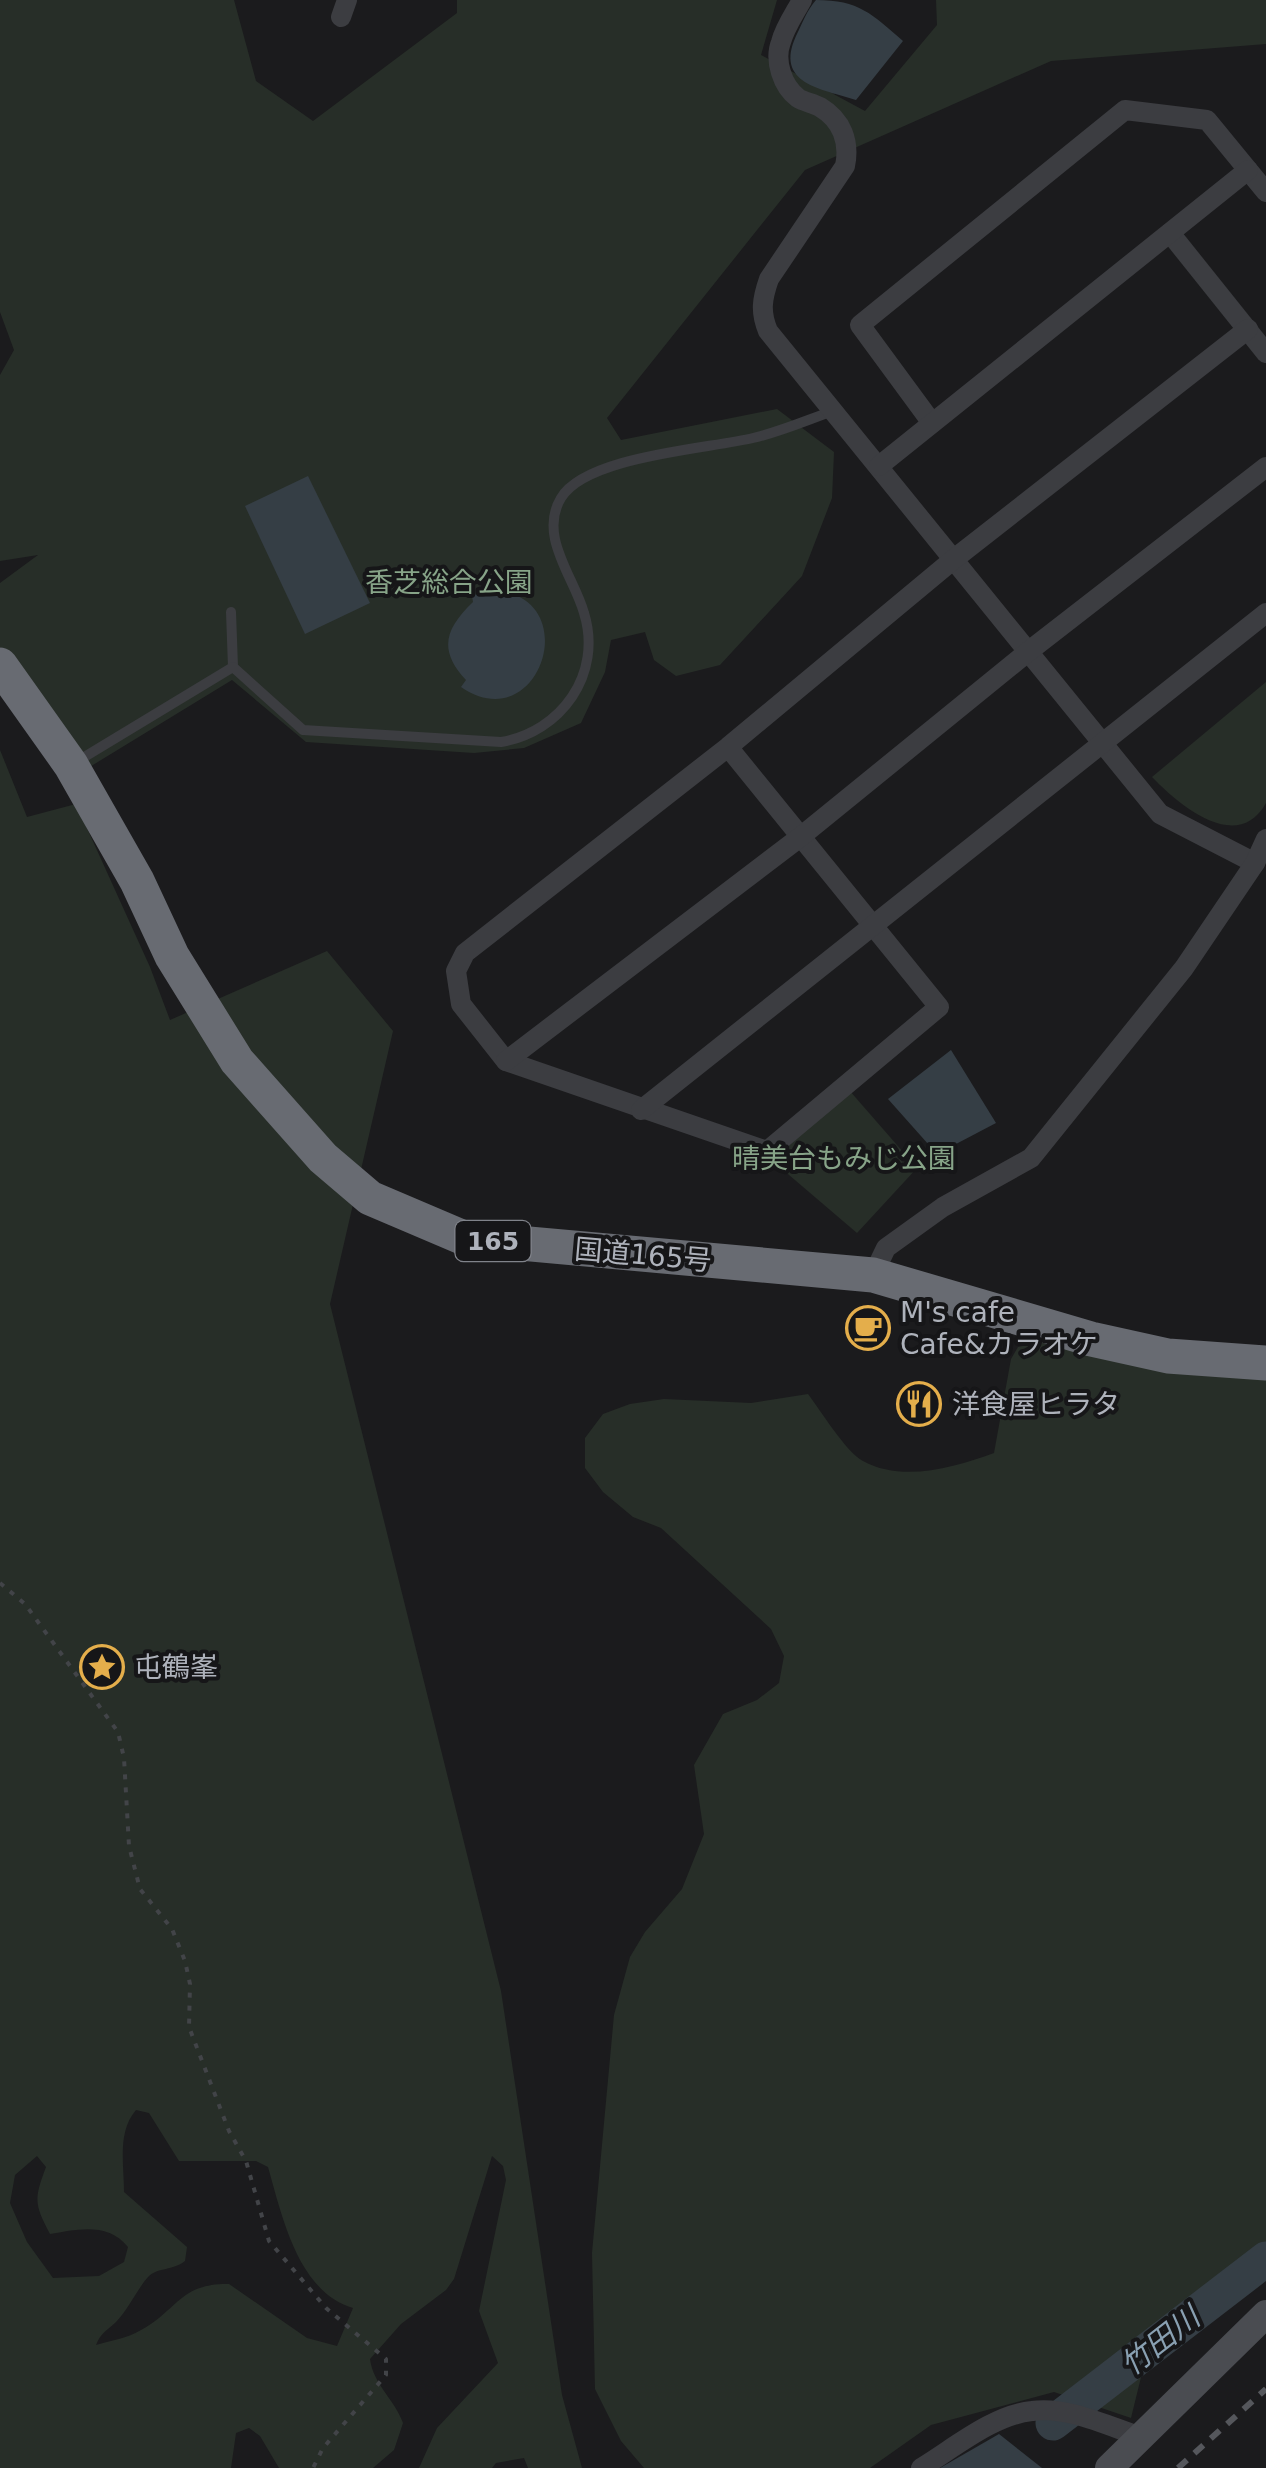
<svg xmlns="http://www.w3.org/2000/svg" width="1266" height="2468" viewBox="0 0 1266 2468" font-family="'DejaVu Sans','Noto Sans JP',sans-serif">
	<rect width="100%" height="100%" fill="#1b1b1d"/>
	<g fill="#272e28" fill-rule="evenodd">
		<path d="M 0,0 L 234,0 L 256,81 L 313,121 L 457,13 L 457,0 L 777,0 L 761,55 L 865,111 L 937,25 L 936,0 L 1266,0 L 1266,44 L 1051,61 L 805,170 L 607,418 L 621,440 L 777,409 L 834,452 L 832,498 L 802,576 L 720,665 L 676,676 L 654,660 L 645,632 L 611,640 L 605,672 L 581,723 L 524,748 L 474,753 L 306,742 L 232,680 L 88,768 L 0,647 L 0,583 L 38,555 L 0,561 L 0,375 L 14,350 L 0,312 Z"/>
		<path d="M 1266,682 L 1266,803 C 1237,855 1178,804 1152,777 Z"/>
		<path d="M 0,750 L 27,817 L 76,804 L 150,967 L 170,1020 L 327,951 L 393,1031 L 330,1304 L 501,1991 L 562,2395 L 582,2468 L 528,2468 L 524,2458 L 496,2463 L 492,2468 L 419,2468 L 437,2428 L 498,2363 L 479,2311 L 506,2180 L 503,2166 L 492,2156 L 454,2279 L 446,2290 L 401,2324 L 370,2359 C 373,2384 395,2400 403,2423 L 394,2450 L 373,2468 L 279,2468 L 260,2436 L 249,2428 L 236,2433 L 231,2468 L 0,2468 ZM 136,2110 L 149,2113 L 179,2161 L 256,2161 L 268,2167 C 282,2216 298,2292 353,2308 L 337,2346 L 307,2338 L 229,2284 C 180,2283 178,2310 141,2330 C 128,2338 110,2341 96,2345 C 101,2332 107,2331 116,2322 C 128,2310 139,2286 149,2276 C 159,2267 172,2271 185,2261 L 187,2247 L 124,2192 C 124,2164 117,2132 136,2110 ZM 37,2156 L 46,2167 C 34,2199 34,2204 50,2234 C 77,2229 109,2222 128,2247 L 124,2262 L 99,2276 L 53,2278 L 27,2242 L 10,2203 L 15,2175 Z"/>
		<path d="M 849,1090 L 917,1168 L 857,1233 L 768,1157 Z"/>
		<path d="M 1047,1341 L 1266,1376 L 1266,2266 L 1145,2361 L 1131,2418 L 1054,2392 L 931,2425 L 870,2468 L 644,2468 L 621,2441 L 595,2389 L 592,2253 L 614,2015 L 630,1957 L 645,1932 L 682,1889 L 704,1834 L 694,1765 L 723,1714 L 757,1700 L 779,1683 L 784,1656 L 771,1629 L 661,1528 L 633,1517 L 603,1492 L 585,1468 L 585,1438 L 603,1414 L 630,1404 L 664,1399 L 751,1403 L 808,1394 C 821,1411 846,1452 863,1461 C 903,1483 955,1467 994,1453 L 1011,1359 L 1018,1347 Z"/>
	</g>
	<g fill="#353e45">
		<path d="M 816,0 C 859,0 872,14 903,41 L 856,100 C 822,89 774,84 796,36 C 802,24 807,10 816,0 Z"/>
		<path d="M 308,476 L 370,603 L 305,634 L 245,506 Z"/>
		<path d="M 487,590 C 589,590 541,742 461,687 L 466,680 C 438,650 445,629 473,602 L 472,596 Z"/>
		<path d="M 951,1050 L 996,1123 L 937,1154 L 888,1099 Z"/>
		<path d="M 999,2434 L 1042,2468 L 940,2468 Z"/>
	</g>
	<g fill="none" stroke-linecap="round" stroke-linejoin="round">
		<path stroke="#353e45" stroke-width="35" d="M 1053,2423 L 1266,2259"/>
		<path stroke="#424448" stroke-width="4" stroke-dasharray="5 8" stroke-linecap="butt" d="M 0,1583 L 25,1604 L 118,1732 L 124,1758 L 129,1846 L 140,1889 L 172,1929 L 185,1961 L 190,1984 L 189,2027 L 229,2131 L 246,2161 L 269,2241 L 326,2308 L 386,2359 L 386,2375 L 323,2448 L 313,2468"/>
		<g stroke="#3c3d41" stroke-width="10">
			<path d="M 231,612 L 233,667"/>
			<path d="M 76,762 L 233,667 L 303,730 L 501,742 C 561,732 603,674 584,613 C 574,577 538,536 561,498 C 586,456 707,449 753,438 C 780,432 807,420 833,411"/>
		</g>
		<g stroke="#3c3d41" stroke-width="20">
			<path d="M 802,0 C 795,13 785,27 781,42 C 774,60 782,86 798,98 C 804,102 813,103 820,107 C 842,120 850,142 845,166 L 769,279 C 762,299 760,312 768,331 L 1160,814 L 1255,863"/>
			<path d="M 341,17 L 347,0"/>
			<path d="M 1170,233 L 1266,353"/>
			<path d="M 932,423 L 860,325 L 1125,110 L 1207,120 L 1266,192"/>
			<path d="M 879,466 L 1248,170"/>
			<path d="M 728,747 L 939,1007 L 767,1151 L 506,1061 L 461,1004 L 456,971 L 465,953 L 728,747 L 954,559 L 1248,329"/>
			<path d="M 506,1061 L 799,838 L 1029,651 L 1266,467"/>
			<path d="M 641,1110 L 1266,613"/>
			<path d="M 873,1275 L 886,1248 L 943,1207 L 1031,1158 L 1184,968 L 1255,863 L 1266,839"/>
			<path d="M 921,2468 C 954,2448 993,2415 1032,2411 C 1066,2406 1106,2425 1138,2436"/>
		</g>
		<path stroke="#4a4c51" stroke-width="28" d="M 1109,2468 L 1266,2314"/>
		<path stroke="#686b72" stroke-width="35" d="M 0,665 L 71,765 L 137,881 L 172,956 L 237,1061 L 323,1158 L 370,1198 L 464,1238 L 873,1275 L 1091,1339 L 1168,1356 L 1266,1363"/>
		<path stroke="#55575c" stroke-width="6" stroke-dasharray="12 10" stroke-linecap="butt" d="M 1178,2468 L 1266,2389"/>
	</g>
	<defs>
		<g id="cafe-ring" transform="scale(2.25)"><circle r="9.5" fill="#161618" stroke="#e4ae4b" stroke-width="1.5"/><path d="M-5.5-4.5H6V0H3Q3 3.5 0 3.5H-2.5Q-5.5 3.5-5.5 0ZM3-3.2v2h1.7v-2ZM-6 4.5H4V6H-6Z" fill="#e4ae4b"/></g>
		<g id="restaurant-ring" transform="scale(2.25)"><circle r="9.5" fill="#161618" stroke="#e4ae4b" stroke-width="1.5"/><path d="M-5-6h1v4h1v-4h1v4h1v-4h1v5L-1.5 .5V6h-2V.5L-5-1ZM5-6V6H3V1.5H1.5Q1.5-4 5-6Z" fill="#e4ae4b"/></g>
		<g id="sight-ring" transform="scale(2.25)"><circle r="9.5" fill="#161618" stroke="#e4ae4b" stroke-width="1.5"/><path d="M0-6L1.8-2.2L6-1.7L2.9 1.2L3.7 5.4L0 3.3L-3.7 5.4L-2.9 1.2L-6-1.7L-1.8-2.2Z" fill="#e4ae4b"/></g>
	</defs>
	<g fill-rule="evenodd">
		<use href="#cafe-ring" x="868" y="1328"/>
		<use href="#restaurant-ring" x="919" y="1404"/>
		<use href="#sight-ring" x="102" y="1667"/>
	</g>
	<g text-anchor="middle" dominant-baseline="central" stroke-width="8" stroke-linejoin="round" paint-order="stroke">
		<rect fill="#161618" stroke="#80838a" stroke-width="2.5" x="455.5" y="1221" width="75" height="40" rx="8"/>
		<g font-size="25" font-weight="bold" fill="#aeb2bb">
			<text x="493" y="1241">165</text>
		</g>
		<g font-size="28" fill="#87a488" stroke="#161618">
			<text x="449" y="582">香芝総合公園</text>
			<text x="844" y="1158">晴美台もみじ公園</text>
		</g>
		<g font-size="28" fill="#aeb2bb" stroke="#161618">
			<text transform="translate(643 1255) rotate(5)">国道165号</text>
		</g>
		<g font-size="28" fill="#aeb2bb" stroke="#161618" text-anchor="start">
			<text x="900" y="1312">M's cafe<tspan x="900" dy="32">Cafe&amp;カラオケ</tspan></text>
			<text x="952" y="1404">洋食屋ヒラタ</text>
			<text x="134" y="1667">屯鶴峯</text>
		</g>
		<g font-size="30" font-style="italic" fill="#89a0b2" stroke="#161618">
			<text transform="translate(1160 2341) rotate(-38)">竹田川</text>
		</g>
	</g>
</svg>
